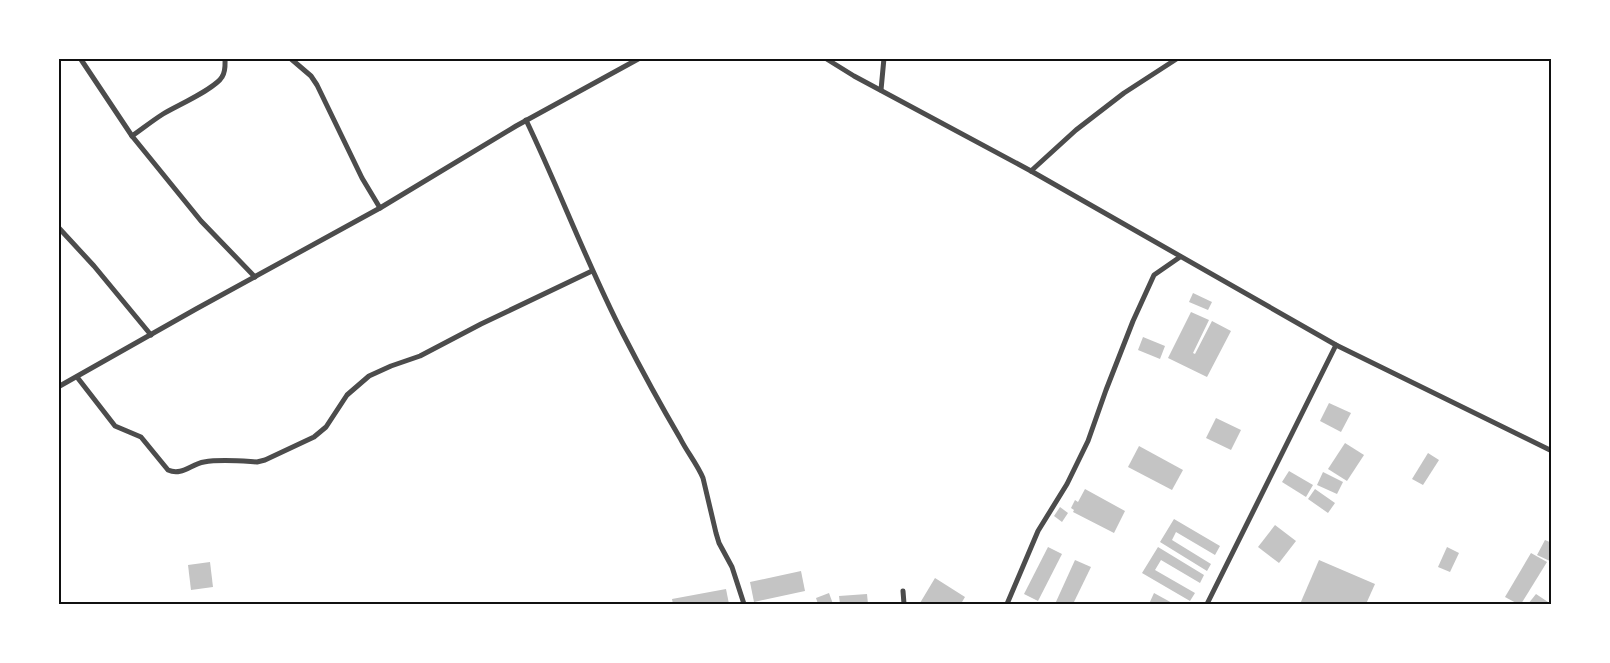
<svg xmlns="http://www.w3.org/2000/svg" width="1610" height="663" viewBox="0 0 1610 663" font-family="'PT Sans Narrow',sans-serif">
	<rect width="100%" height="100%" fill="#fff"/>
	<g fill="#c4c4c4">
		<path d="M 1193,293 L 1212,302 L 1208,310 L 1189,302 Z"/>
		<path d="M 1191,312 L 1209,320 L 1193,353 L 1195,354 L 1212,321 L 1231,331 L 1207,377 L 1168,358 Z"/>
		<path d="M 1143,337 L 1165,346 L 1160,359 L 1138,350 Z"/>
		<path d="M 1329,403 L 1351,413 L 1341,432 L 1320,421 Z"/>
		<path d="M 1216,418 L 1241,430 L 1231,450 L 1206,438 Z"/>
		<path d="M 1345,443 L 1364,455 L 1347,481 L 1328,469 Z"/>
		<path d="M 1139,446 L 1183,470 L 1172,490 L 1128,467 Z"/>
		<path d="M 1428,453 L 1439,460 L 1423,485 L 1412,479 Z"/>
		<path d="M 1289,471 L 1313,485 L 1306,497 L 1282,482 Z"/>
		<path d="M 1323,472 L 1343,482 L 1337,494 L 1317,485 Z"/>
		<path d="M 1085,489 L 1125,511 L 1114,533 L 1073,512 L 1074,510 L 1071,508 L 1075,500 L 1078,502 Z"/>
		<path d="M 1315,489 L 1335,503 L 1328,513 L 1308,499 Z"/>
		<path d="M 1060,507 L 1068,513 L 1062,522 L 1054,516 Z"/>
		<path d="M 1174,519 L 1220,546 L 1215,555 L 1176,532 L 1172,540 L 1211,564 L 1207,571 L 1160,542 Z"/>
		<path d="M 1275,525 L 1296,541 L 1279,563 L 1258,547 Z"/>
		<path d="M 1545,540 L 1552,543 L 1552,562 L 1537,555 Z"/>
		<path d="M 1048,547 L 1062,554 L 1038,601 L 1024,594 Z"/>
		<path d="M 1158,547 L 1204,575 L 1200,583 L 1161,560 L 1155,570 L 1195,593 L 1190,601 L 1142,573 Z"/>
		<path d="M 1447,547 L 1459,553 L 1450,572 L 1438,567 Z"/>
		<path d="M 1531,553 L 1547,562 L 1521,604 L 1518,604 L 1505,597 Z"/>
		<path d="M 1075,560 L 1091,567 L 1073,604 L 1055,604 Z"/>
		<path d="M 1319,560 L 1375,584 L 1366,604 L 1300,604 Z"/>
		<path d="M 210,562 L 213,587 L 191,590 L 188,565 Z"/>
		<path d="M 801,571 L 805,591 L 754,602 L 750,582 Z"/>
		<path d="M 935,578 L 965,597 L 962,602 L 965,604 L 923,604 L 920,603 Z"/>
		<path d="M 726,589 L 729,604 L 673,604 L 672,599 Z"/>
		<path d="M 829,593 L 833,604 L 818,604 L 816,598 Z"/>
		<path d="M 1154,593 L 1174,604 L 1149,604 Z"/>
		<path d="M 867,594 L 868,604 L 840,604 L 839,596 Z"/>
		<path d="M 1536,594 L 1551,604 L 1528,604 Z"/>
	</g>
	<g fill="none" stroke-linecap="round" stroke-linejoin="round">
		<g stroke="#4c4c4c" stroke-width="5">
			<path d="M 80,58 L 132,136 L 201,221 L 255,277"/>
			<path d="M 290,58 L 311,76 L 317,85 L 362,178 L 380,208"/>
			<path d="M 825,58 L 854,76 L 1031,171 L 1336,345 L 1552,451"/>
			<path d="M 881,90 L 884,58"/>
			<path d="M 526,120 C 560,191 587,264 623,334 C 641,369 660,404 680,438 C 687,452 697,464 703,478 L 716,533 L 719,543 L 732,567 L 744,604"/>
			<path d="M 132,136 C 142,129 152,121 163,114 C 176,106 215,89 222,77 C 226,71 225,65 225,58"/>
			<path d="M 1031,171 L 1076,130 L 1124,93 L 1178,58"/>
			<path d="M 58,227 L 94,266 L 151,335"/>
			<path d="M 77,377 L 115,426 L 141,437 L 168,470 C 182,476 191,464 204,462 C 221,459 241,461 257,462 L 265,460 L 314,437 L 326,427 L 347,395 L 369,376 L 391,366 L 420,356 L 481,324 L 592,271"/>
			<path d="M 58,387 L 196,309 L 380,208 L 516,126 L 640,58"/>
			<path d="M 903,591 L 904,604"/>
			<path d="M 1007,604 L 1038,531 L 1067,484 L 1088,441 L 1106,390 L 1133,321 L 1154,275 L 1180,257"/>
			<path d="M 1207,604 L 1336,345"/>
		</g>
	</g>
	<rect width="1610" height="663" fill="none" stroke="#ffffff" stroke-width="120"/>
	<rect x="60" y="60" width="1490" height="543" fill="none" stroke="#111" stroke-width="2"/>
</svg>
